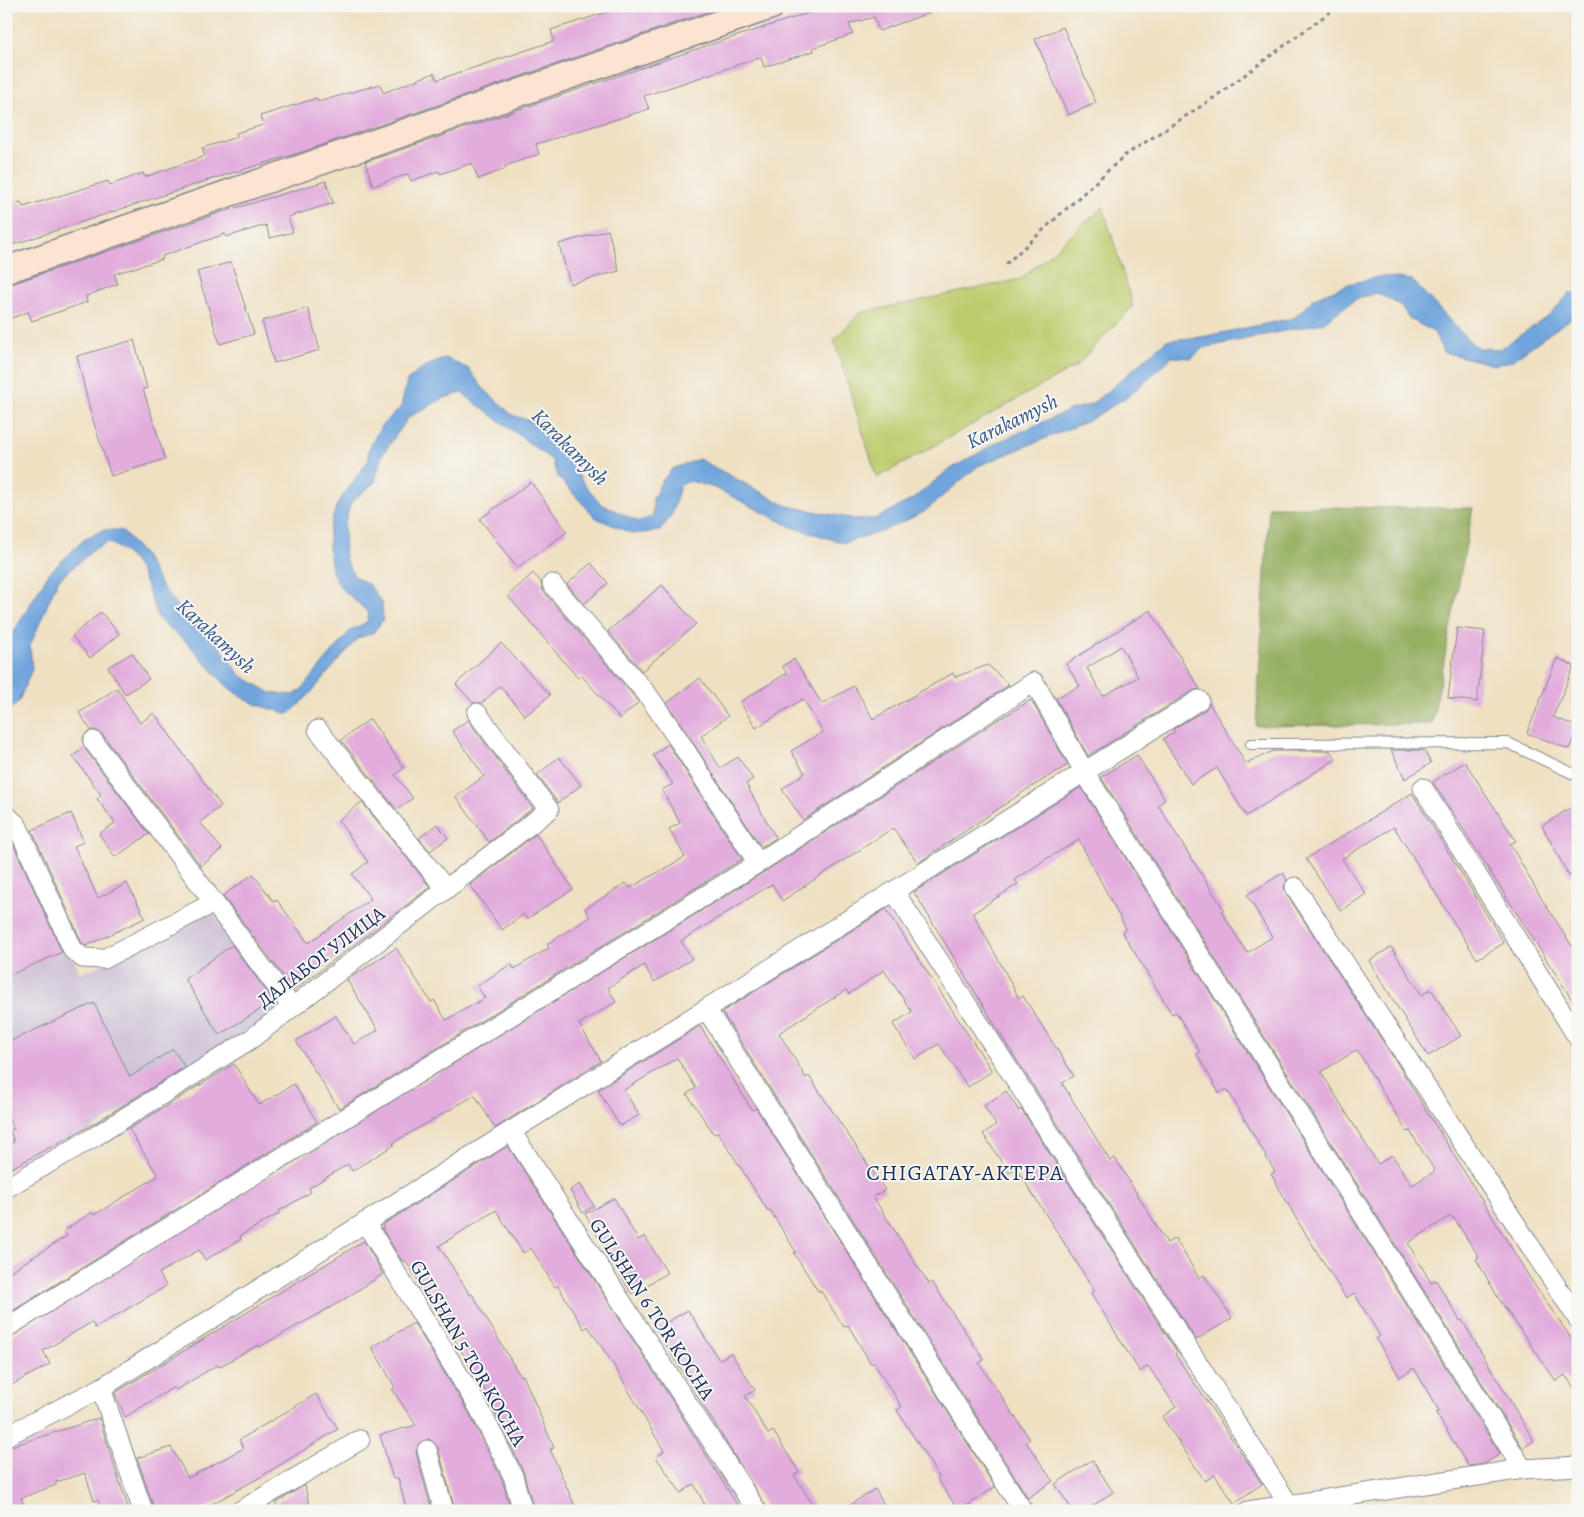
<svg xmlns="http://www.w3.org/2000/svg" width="1584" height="1517" viewBox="0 0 1584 1517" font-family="Alegreya,serif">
	<rect width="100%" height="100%" fill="#f6f6f2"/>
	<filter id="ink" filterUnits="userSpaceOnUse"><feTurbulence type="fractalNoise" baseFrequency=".02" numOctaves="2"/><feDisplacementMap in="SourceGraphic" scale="10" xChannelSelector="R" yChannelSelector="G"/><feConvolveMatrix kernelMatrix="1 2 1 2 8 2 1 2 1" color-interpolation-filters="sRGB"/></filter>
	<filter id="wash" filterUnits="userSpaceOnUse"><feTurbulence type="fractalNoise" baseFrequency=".0096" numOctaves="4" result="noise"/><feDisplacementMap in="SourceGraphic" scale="20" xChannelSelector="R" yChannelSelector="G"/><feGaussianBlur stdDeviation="1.12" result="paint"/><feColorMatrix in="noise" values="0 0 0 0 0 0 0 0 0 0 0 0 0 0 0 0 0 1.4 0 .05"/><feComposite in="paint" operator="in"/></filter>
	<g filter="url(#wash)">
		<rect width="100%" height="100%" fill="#efe0c2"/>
		<path fill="#ccbed4" d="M 44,897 L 80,973 L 90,970 L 210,909 L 281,1009 L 88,1132 L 6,1170 L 6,913 Z"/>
		<path fill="#becb6c" stroke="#6c7d65" d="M 1103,207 L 1133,306 L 1076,366 L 877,478 L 834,340 L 860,313 L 1021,279 Z"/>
		<path fill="#96af60" stroke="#586f5f" d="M 1269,507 L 1473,508 L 1432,724 L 1256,726 Z"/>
		<path fill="#70a5dd" stroke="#466a9e" d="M 1382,276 L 1412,280 L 1467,339 L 1478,348 L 1500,349 L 1550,315 L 1570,293 L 1578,293 L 1578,319 L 1570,319 L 1511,361 L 1495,365 L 1443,352 L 1434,332 L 1410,319 L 1400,305 L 1377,293 L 1356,299 L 1322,323 L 1203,348 L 1192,358 L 1172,357 L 1130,395 L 1088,421 L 978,466 L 924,512 L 883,531 L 844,543 L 792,527 L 715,488 L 690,481 L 680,485 L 672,514 L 660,531 L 633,534 L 596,518 L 557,476 L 552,460 L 462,393 L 444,398 L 409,417 L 382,455 L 375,482 L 351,502 L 344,526 L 345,559 L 354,576 L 369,585 L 382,602 L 383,620 L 373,633 L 358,638 L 309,695 L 289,714 C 276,710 261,707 249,701 C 223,689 206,660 185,641 C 177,634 161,625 157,615 C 144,582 144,560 108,542 L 96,548 L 58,580 L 30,646 L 32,669 L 18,703 L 6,712 L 6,697 L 12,682 L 6,651 L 13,633 L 49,573 L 86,538 L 103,530 L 121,530 L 143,554 L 162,587 L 180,610 L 215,640 L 240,675 L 271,693 L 294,695 L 301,690 L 351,630 L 367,622 L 369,613 L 341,588 L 333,574 L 329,552 L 329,530 L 337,504 L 369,460 L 368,451 L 381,426 L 401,407 L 407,381 L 424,367 L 446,358 L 469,369 L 482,387 L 512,415 L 531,421 L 553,438 L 585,485 L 601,504 L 639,522 L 653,516 L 653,499 L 661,482 L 672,469 L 699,459 L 787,506 L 855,519 L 875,519 L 913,499 L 947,471 L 998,442 L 1070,410 L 1090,405 L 1113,387 L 1167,340 L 1202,337 L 1294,318 L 1314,298 L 1349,284 Z"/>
		<g id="blocks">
			<g fill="#e2acdc" fill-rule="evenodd">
				<path d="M 626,6 L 724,6 L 299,153 L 212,179 L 6,247 L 6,207 L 21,202 L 23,207 L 108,181 L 110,185 L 143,173 L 145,177 L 205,156 L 202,148 L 237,137 L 236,133 L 263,125 L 260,116 L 317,98 L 318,102 L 380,84 L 383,93 L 434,73 L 437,80 L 554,41 L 551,30 Z"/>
				<path d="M 830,6 L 943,6 L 943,8 L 879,31 L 874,17 L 849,24 L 853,34 L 813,48 L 814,51 L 764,67 L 761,57 L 644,96 L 649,109 L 536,144 L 539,154 L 505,166 L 506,169 L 478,179 L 472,163 L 440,174 L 439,171 L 411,181 L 408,174 L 373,186 L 365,162 L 697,49 Z"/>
				<path d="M 1063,27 L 1096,103 L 1068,115 L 1035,39 Z"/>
				<path d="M 326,181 L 333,203 L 288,217 L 293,232 L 270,238 L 266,225 L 226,237 L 225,234 L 162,256 L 163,259 L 114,274 L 118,284 L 86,296 L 87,302 L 32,321 L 28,312 L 6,320 L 6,286 L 219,213 Z"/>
				<path d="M 608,230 L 619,271 L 570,284 L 559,244 Z"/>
				<path d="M 231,262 L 254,334 L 220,344 L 197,272 Z"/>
				<path d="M 308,308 L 320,350 L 274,363 L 262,321 Z"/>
				<path d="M 134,340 L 147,388 L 143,389 L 165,459 L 111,476 L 90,411 L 77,356 Z"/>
				<path d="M 531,482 L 567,532 L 517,568 L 480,519 Z"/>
				<path d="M 591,563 L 608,583 L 584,604 L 567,584 Z"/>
				<path d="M 533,573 L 541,582 L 543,591 L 639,702 L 620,719 L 581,675 L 578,678 L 508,596 Z"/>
				<path d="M 662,585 L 696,624 L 642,671 L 608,631 Z"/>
				<path d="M 1150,610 L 1200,689 L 1193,690 L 1088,756 L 1056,698 L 1080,686 L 1066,664 ZM 1121,646 L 1138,677 L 1103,696 L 1087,668 Z"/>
				<path d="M 101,612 L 119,634 L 90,658 L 72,636 Z"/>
				<path d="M 1457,628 L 1485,631 L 1477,702 L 1448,698 Z"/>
				<path d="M 501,643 L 550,695 L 525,716 L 500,686 L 482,703 L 473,703 L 456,684 Z"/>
				<path d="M 132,653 L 149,679 L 125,694 L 108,667 Z"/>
				<path d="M 1557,658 L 1574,666 L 1553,717 L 1578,727 L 1569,749 L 1527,733 Z"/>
				<path d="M 794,659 L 822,704 L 854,686 L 873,719 L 953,673 L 955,677 L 988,665 L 1009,685 L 803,820 L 782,789 L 805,773 L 791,751 L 823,732 L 803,699 L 756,728 L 740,702 L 787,673 L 782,666 Z"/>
				<path d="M 700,678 L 728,716 L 701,736 L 720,768 L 738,757 L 753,779 L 746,784 L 776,838 L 761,847 L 667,703 Z"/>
				<path d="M 117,688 L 140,723 L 154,713 L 221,806 L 200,822 L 222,849 L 201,866 L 102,734 L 97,731 L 91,730 L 79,713 Z"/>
				<path d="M 1031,700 L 1068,765 L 1026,790 L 918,863 L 893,828 L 782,901 L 772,884 L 681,941 L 692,959 L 654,982 L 644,965 L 608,988 L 616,1002 L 579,1024 L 601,1061 L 495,1128 L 475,1095 L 393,1143 L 394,1145 L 352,1171 L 348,1164 L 309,1188 L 311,1192 L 279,1211 L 280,1213 L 240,1236 L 241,1239 L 205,1260 L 199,1250 L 159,1273 L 166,1286 L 95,1328 L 92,1322 L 43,1351 L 50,1364 L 6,1388 L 6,1339 L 764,872 L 996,721 Z"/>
				<path d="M 1209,703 L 1246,764 L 1273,751 L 1330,751 L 1336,759 L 1246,816 L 1217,768 L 1191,784 L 1163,739 L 1175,732 L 1173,729 L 1205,710 Z"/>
				<path d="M 370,719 L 404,768 L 395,775 L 413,798 L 397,810 L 341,740 Z"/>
				<path d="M 468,720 L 533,808 L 489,842 L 456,797 L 484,776 L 452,731 Z"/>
				<path d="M 668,744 L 742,859 L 339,1109 L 296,1041 L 336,1016 L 354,1044 L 378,1030 L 347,980 L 396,948 L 431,1002 L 434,1000 L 446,1020 L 485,998 L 477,986 L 511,964 L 514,969 L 549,948 L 547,944 L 590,917 L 585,909 L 626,883 L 630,888 L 685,857 L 669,829 L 680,823 L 662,790 L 673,784 L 653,755 Z"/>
				<path d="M 84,748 L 149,834 L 115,857 L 99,834 L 115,823 L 97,799 L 101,795 L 73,756 Z"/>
				<path d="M 1391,750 L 1424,750 L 1431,763 L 1405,779 Z"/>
				<path d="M 1137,755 L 1165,800 L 1158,805 L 1224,910 L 1221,911 L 1247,953 L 1272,937 L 1247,895 L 1283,873 L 1287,880 L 1284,887 L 1286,893 L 1397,1063 L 1533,1283 L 1578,1348 L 1578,1393 L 1565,1375 L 1556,1381 L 1499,1299 L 1476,1259 L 1479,1257 L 1454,1218 L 1450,1216 L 1408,1243 L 1431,1283 L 1436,1280 L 1460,1321 L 1462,1320 L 1534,1441 L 1523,1448 L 1101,777 ZM 1357,1050 L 1407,1132 L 1410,1131 L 1435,1171 L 1412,1185 L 1392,1155 L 1378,1164 L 1321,1072 Z"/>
				<path d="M 559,757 L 581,785 L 558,803 L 537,775 Z"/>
				<path d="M 1465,762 L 1516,841 L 1510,844 L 1540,896 L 1572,946 L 1578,941 L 1578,1009 L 1433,782 Z"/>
				<path d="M 1081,787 L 1500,1454 L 1484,1464 L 1468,1466 L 1436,1413 L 1439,1411 L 1414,1368 L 1400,1377 L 1376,1339 L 1380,1336 L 1354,1293 L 1346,1298 L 1297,1220 L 1271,1174 L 1275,1172 L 1227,1089 L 1219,1093 L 1197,1054 L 1200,1052 L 1176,1012 L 1172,1014 L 1122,932 L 1126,929 L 1079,840 L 1046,859 L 1015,880 L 1018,884 L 973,913 L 1019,998 L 1023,996 L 1074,1076 L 1062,1083 L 1110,1161 L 1115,1158 L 1167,1243 L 1175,1238 L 1199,1278 L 1204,1275 L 1232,1318 L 1196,1340 L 1009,1048 L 914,892 Z"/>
				<path d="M 1412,793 L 1504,943 L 1477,959 L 1394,827 L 1342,859 L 1366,894 L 1341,911 L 1306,859 Z"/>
				<path d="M 362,802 L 430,887 L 294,990 L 223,896 L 253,874 L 274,902 L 277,900 L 308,943 L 371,899 L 352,874 L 368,862 L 338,820 Z"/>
				<path d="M 1578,803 L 1578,871 L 1569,876 L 1542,826 Z"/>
				<path d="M 71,813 L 84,842 L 74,846 L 98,898 L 127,883 L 145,918 L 86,946 L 82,943 L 32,830 Z"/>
				<path d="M 437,824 L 448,838 L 430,851 L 419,838 Z"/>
				<path d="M 536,834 L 573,889 L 527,919 L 524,914 L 502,930 L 470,885 Z"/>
				<path d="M 11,839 L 62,952 L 6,977 L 6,840 Z"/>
				<path d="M 886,909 L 992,1071 L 968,1087 L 939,1044 L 915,1059 L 893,1024 L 912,1012 L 884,970 L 849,994 L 846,990 L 779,1033 L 806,1078 L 809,1076 L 885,1190 L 873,1197 L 929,1284 L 932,1282 L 984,1360 L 979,1363 L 1030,1439 L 1026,1442 L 1053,1481 L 1028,1498 L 722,1012 Z"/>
				<path d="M 232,945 L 274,1001 L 219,1035 L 185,979 Z"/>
				<path d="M 1391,947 L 1422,995 L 1431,989 L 1461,1036 L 1428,1056 L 1369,961 Z"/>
				<path d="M 94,1003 L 130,1077 L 173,1049 L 185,1067 L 88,1127 L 6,1171 L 6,1145 L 14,1142 L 10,1131 L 14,1129 L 6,1114 L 6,1043 Z"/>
				<path d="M 700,1026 L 752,1110 L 756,1108 L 995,1487 L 959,1511 L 937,1479 L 939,1477 L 897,1410 L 902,1407 L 873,1362 L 871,1364 L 848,1325 L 844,1327 L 820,1290 L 818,1291 L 794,1253 L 796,1252 L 770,1210 L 768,1211 L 718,1132 L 714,1134 L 687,1094 L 696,1088 L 677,1058 L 624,1090 L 639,1115 L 620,1126 L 598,1090 Z"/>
				<path d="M 234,1064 L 259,1105 L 294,1084 L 317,1122 L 6,1315 L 6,1274 L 67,1236 L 64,1231 L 92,1212 L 94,1215 L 158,1176 L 129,1129 Z"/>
				<path d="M 1006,1091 L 1019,1111 L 1021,1109 L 1177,1352 L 1175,1354 L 1262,1484 L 1234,1503 L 1215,1475 L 1205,1481 L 1162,1417 L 1176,1407 L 1148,1366 L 1140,1372 L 1091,1293 L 1095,1291 L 1016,1168 L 1009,1173 L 983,1134 L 996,1125 L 984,1106 Z"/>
				<path d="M 508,1146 L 673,1402 L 741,1511 L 708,1511 L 694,1484 L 681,1493 L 656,1457 L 664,1451 L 613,1364 L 588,1326 L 584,1329 L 558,1286 L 555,1287 L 531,1248 L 523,1253 L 496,1210 L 439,1246 L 470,1295 L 472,1294 L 520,1376 L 523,1375 L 554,1448 L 550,1449 L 577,1511 L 534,1511 L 523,1471 L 484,1389 L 436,1308 L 405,1260 L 402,1261 L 382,1229 L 384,1228 L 382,1225 Z"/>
				<path d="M 580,1184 L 594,1206 L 583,1213 L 570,1190 Z"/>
				<path d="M 614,1198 L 638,1240 L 645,1236 L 667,1273 L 632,1294 L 585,1214 Z"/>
				<path d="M 364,1241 L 383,1274 L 340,1302 L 259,1347 L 258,1345 L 219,1367 L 217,1365 L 176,1390 L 174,1387 L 125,1417 L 115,1393 Z"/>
				<path d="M 688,1310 L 719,1360 L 731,1353 L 755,1390 L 745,1396 L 768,1434 L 773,1431 L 799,1472 L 794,1475 L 817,1511 L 768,1510 L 656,1329 Z"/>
				<path d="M 414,1323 L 469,1413 L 502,1480 L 511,1511 L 455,1511 L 438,1447 L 429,1439 L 419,1443 L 416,1453 L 432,1511 L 407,1511 L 398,1478 L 393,1479 L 380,1435 L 416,1425 L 392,1389 L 395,1387 L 372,1347 Z"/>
				<path d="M 316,1394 L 338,1429 L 257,1479 L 199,1511 L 155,1511 L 137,1458 L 171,1447 L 188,1478 L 244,1448 L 239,1440 Z"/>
				<path d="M 99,1418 L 129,1511 L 101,1511 L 98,1500 L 94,1501 L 85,1473 L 56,1482 L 56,1485 L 21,1498 L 25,1511 L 6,1511 L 6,1448 Z"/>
				<path d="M 1092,1460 L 1113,1492 L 1085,1511 L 1073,1511 L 1055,1484 Z"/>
				<path d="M 305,1485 L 310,1511 L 278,1511 L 276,1503 Z"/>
				<path d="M 875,1489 L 888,1511 L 840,1511 Z"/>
			</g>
		</g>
	</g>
	<g filter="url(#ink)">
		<use href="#blocks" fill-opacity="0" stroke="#858890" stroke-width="1"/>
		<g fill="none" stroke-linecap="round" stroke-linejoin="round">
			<g stroke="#858890" stroke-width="12">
				<path id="lane" d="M 1251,744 L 1508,743 L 1578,776"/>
			</g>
			<g stroke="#858890" stroke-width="21">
				<g id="street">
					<path d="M 552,584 L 647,694 L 680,742 L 758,863"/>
					<path d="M 318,730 L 446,889"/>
					<path d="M 93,741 L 292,1007"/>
					<path d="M 1423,788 L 1578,1038"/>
					<path d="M 6,815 L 17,825 L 73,950 L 83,958 L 104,959 L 213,903"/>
					<path d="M 1295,887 L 1578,1319"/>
					<path d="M 894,891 L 1289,1505"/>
					<path d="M 707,1010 L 1023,1511"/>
					<path d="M 511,1131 L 757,1511"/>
					<path d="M 6,1188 L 94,1137 L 251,1039 L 549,810 L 477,713"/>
					<path d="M 365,1222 L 479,1408 L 513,1476 L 523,1511"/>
					<path d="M 6,1328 L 758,863 L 1034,682 L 1085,773 L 1523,1469"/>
					<path d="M 101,1388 L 143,1511"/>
					<path d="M 6,1436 L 101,1388 L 1199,700"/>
					<path d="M 427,1450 L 444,1511"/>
					<path d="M 240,1511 L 360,1440"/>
					<path d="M 1248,1511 L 1523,1469 L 1578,1466"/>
				</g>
			</g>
			<g stroke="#858890" stroke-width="29">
				<path id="secondary" d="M 6,270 L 771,6"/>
			</g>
			<path stroke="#858890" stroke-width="3" stroke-dasharray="4 4" stroke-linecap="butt" d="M 1006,264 L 1124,156 L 1212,99 L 1338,6"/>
			<use href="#lane" stroke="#fff" stroke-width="10"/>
			<use href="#street" stroke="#fff" stroke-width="19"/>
			<use href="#secondary" stroke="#fde4d1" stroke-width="26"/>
		</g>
	</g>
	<g text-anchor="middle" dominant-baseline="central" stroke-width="4" stroke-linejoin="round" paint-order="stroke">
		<g font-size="20" fill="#1b2f5e" stroke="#f6f6f2">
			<text transform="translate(321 957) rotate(-37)">ДАЛАБОГ УЛИЦА</text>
			<text transform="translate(652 1309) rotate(57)">GULSHAN 6 TOR KOCHA</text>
			<text transform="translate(468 1353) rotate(60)">GULSHAN 5 TOR KOCHA</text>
		</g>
		<g font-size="21" font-style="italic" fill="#39588a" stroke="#f6f6f2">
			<text transform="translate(1012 421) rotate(-26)">Karakamysh</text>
			<text transform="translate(570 447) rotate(45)">Karakamysh</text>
			<text transform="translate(216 636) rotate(43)">Karakamysh</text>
		</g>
		<g font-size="22" letter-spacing="1" fill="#1b2f5e" stroke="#f6f6f2">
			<text x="965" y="1173">CHIGATAY-AKTEPA</text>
		</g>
	</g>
	<rect width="1584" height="1517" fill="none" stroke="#f6f6f2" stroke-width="25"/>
</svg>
